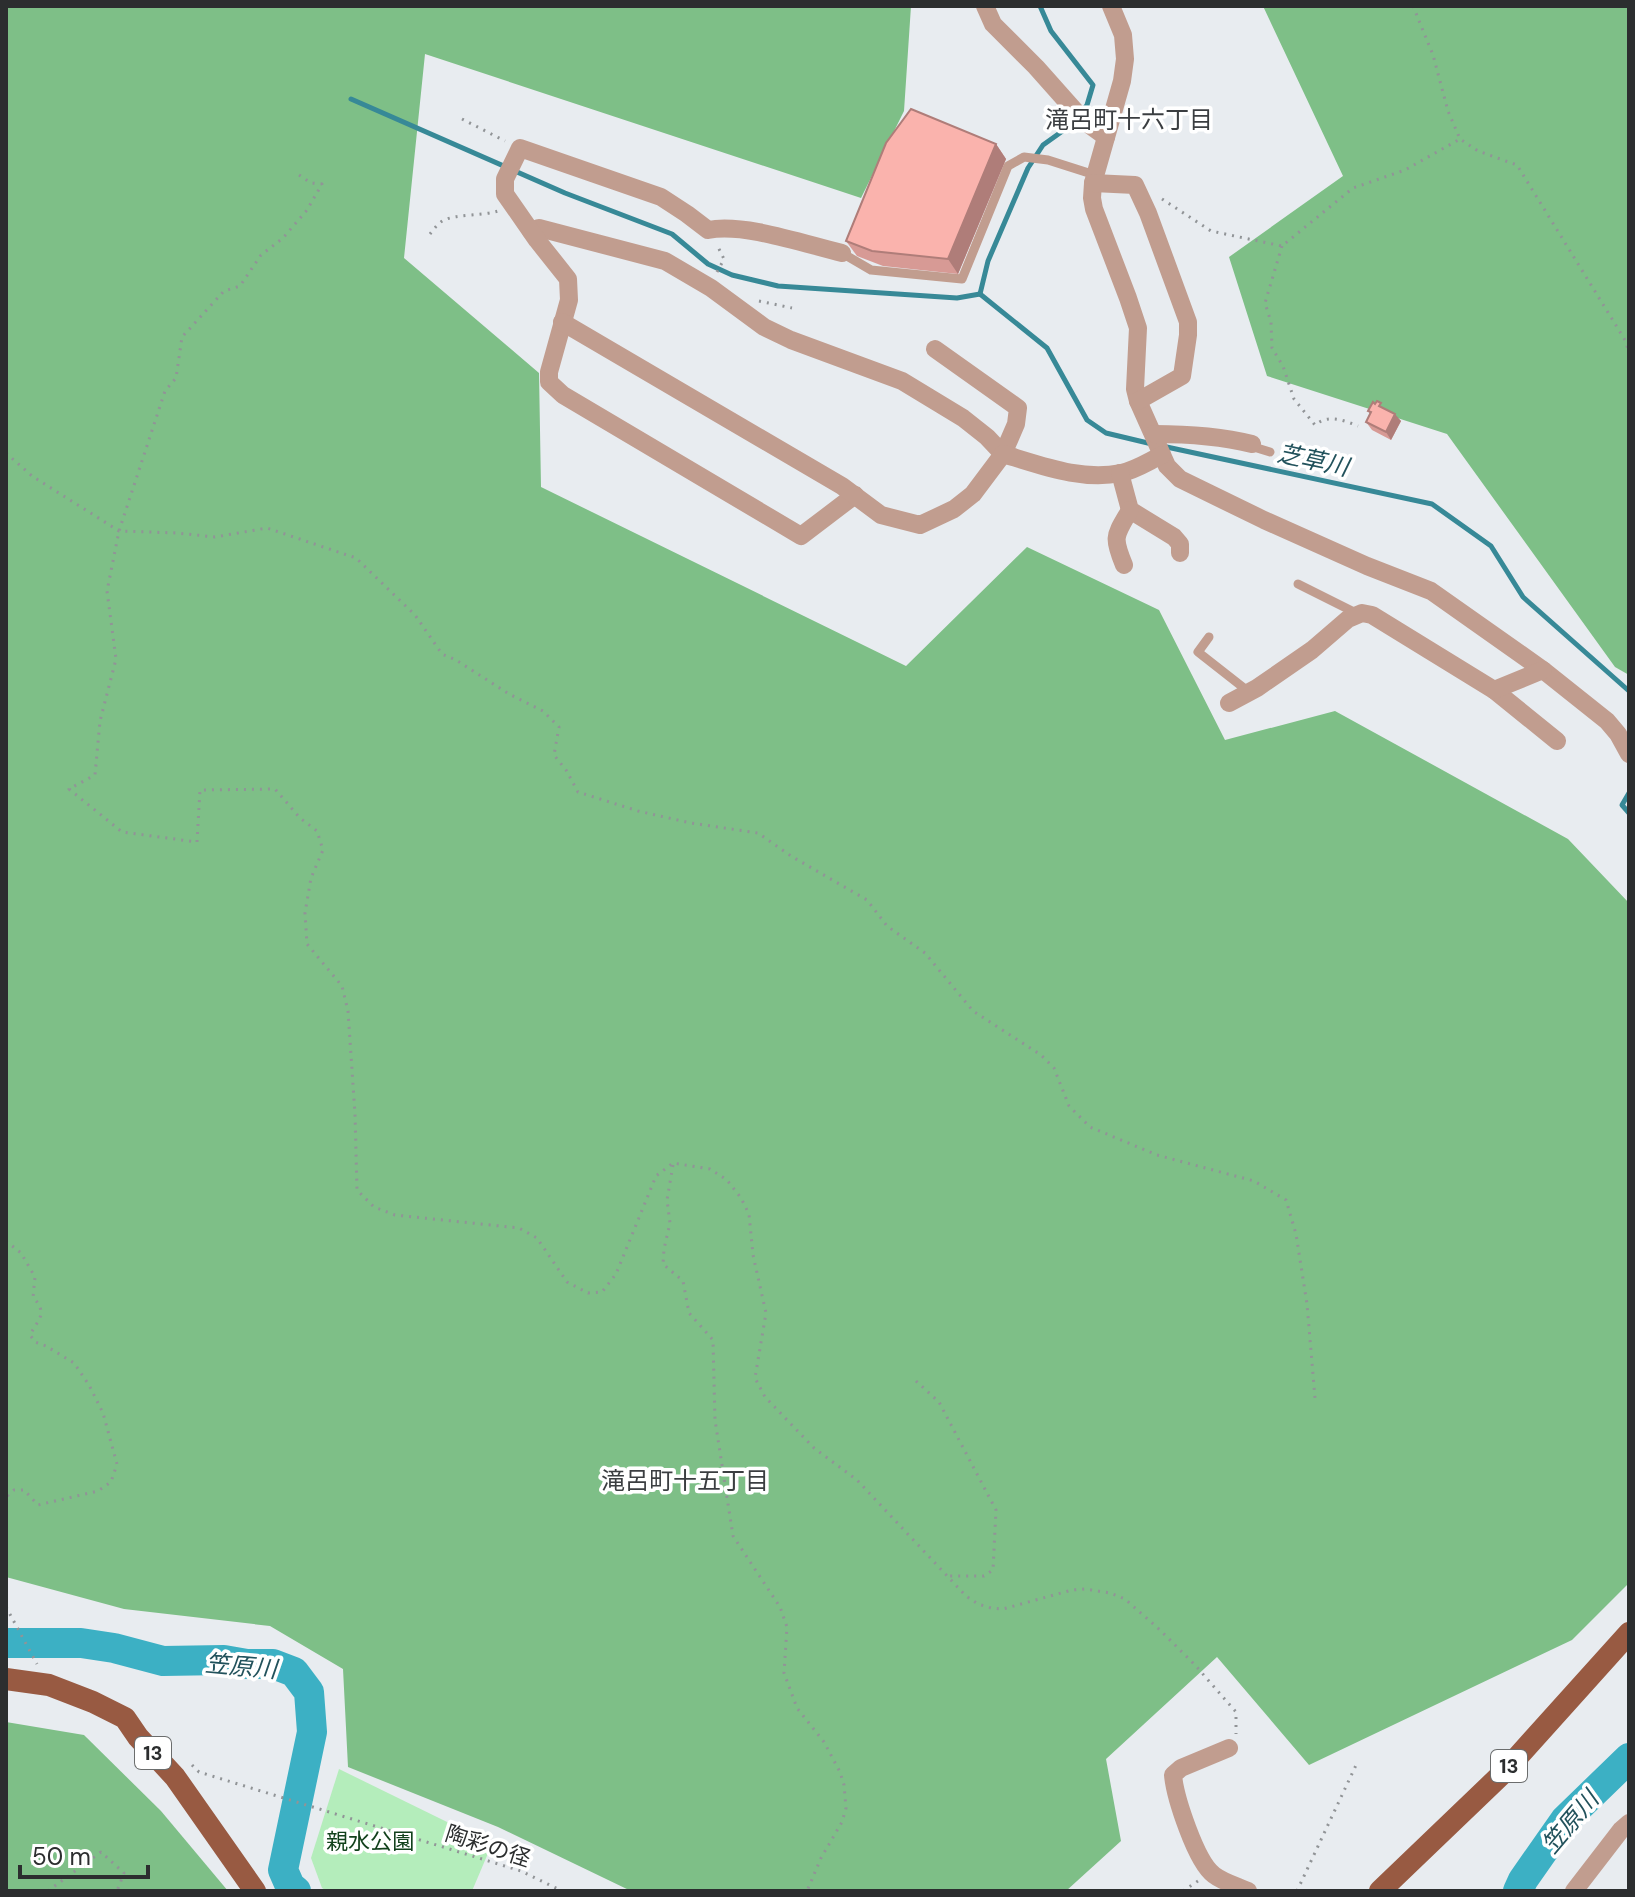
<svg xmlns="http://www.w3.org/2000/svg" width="1635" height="1897" viewBox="0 0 1635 1897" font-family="'DM Sans','Noto Sans JP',sans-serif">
	<rect width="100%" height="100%" fill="#e8ecf0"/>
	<path fill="#b4edbb" d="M 339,1769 L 492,1844 L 472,1891 L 327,1891 L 322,1888 L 311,1858 Z"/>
	<g fill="#7ebf87">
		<path d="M 6,6 L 911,6 L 904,111 L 861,198 L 425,54 L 404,258 L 539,373 L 541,487 L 906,666 L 1027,547 L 1159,610 L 1225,740 L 1335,711 L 1568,839 L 1629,903 L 1629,1583 L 1572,1640 L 1309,1765 L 1217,1657 L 1106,1759 L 1121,1841 L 1066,1891 L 631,1891 L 498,1827 L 348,1767 L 343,1669 L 270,1626 L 124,1609 L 6,1577 Z"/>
		<path d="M 1263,6 L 1629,6 L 1629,675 L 1615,667 L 1447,434 L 1267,376 L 1229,257 L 1343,176 Z"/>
		<path d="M 6,1722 L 84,1735 L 161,1811 L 228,1891 L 6,1891 Z"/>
	</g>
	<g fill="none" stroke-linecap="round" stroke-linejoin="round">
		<g stroke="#378997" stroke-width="5">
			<path d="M 351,99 L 565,193 L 672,234 L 708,264 L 732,275 L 778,286 L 957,298 L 980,294"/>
			<path d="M 980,294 L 1047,348 L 1087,420 L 1106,433 L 1152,444"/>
			<path d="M 980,294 L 988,261 L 1028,168 L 1043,145 L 1071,125 L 1087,105 L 1093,85 L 1051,31 L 1040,6"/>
			<path d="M 1162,446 L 1432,504 L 1491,546 L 1523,597 L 1629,691"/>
			<path d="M 1629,793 L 1622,805 L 1629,813"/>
		</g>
		<g stroke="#3cb0c4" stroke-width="30">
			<path d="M 6,1643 L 81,1643 L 114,1648 L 163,1661 L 224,1660 L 247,1664 L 273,1664 L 294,1672 L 309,1692 L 312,1732 L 283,1870 L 290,1886 L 296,1891"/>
			<path d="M 1518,1891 L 1523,1880 L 1565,1820 L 1629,1758"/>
		</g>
		<g stroke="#919497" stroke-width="3" stroke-dasharray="2 6" stroke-linecap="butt">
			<path d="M 1413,6 L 1433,55 L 1448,111 L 1460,139 L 1478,151 L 1517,165 L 1625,340 L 1629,352"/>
			<path d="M 462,119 L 505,141"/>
			<path d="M 299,175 L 311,183 L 322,184 L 307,210 L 283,238 L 261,255 L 240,286 L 224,291 L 182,337 L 176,378 L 165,391 L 119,531 L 107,591 L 116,659 L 100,721 L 95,775 L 69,789 L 122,832 L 197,842 L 200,790 L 275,789 L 300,818 L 317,831 L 323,850 L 311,878 L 305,913 L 307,944 L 342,986 L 348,1011 L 355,1114 L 357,1190 L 374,1207 L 395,1215 L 519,1228 L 537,1238 L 567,1282 L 588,1293 L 602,1292 L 616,1274 L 656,1176 L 673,1163 L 710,1169 L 727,1180 L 741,1198 L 749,1214 L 753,1255 L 766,1313 L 755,1378 L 765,1397 L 814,1448 L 857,1480 L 966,1596 L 978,1604 L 991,1608 L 1003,1609 L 1072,1590 L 1085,1589 L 1110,1593 L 1125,1599 L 1160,1630 L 1195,1665 L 1236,1712 L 1236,1734"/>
			<path d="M 1162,199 L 1211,231 L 1282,246 L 1353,188 L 1405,170 L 1460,139"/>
			<path d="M 430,234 C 434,229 438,223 444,220 C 458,214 482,216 498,211"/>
			<path d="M 1282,246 L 1265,303 L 1271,322 L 1272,348 L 1283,366 L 1294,399 L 1315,425 C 1328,414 1343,420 1358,426"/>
			<path d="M 717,272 L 724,259 L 718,247"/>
			<path d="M 759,301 L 792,308"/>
			<path d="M 6,453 L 32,476 L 119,531 L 177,533 L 215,537 L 267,528 L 356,558 L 415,615 L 442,654 L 456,660 L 509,694 L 543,711 L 559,727 L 554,755 L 566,770 L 578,792 L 638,811 L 691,823 L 758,833 L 791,856 L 867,900 L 887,926 L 925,953 L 973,1011 L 1041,1055 L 1054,1068 L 1069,1106 L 1090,1127 L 1157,1155 L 1254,1181 L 1286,1200 L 1296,1234 L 1307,1304 L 1315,1398"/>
			<path d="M 673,1165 L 667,1200 L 670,1223 L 664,1249 L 663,1264 L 683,1281 L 689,1313 L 713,1340 L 715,1420 L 733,1536 L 780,1607 L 787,1627 L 784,1673 L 797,1708 L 824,1742 L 840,1772 L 844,1785 L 846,1808 L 842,1822 L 821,1858 L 807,1891"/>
			<path d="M 6,1241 L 21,1253 L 35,1277 L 33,1297 C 48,1314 39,1318 30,1335 L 35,1342 L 46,1346 L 74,1363 L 89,1385 L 103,1413 L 117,1464 L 111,1482 L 98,1491 L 38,1505 L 24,1490 L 14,1490 L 6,1497"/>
			<path d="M 916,1381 L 939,1402 L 996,1510 L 993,1570 L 984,1576 L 948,1576"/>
			<path d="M 6,1607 L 37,1664"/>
			<path d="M 192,1765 L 199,1772 L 521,1871 L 562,1891"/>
			<path d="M 48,1891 L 101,1852 L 124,1873 L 117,1891"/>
			<path d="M 1183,1891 L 1198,1881"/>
			<path d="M 1297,1891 L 1357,1763"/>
		</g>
		<g stroke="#c19d8f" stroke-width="9">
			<path d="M 842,253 L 871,270 L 962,279 L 1008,166 L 1024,157 L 1048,160 L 1095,175"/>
			<path d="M 1252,444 L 1257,448 L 1270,452"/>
			<path d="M 1298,584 L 1352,611 L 1357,615"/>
			<path d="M 1209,637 L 1198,652 L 1249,692"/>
		</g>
		<g stroke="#c19d8f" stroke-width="18">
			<path d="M 985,6 L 993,24 L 1036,67 L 1084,121 L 1106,137"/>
			<path d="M 1111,6 L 1123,35 L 1125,59 L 1122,81 L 1093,183 L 1092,198 L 1094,209 L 1128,298 L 1138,328 L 1135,389 L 1138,401 L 1167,466 L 1180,479 L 1264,520 L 1367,566 L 1431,591 L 1543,670 L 1607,721 L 1618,734 L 1629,754"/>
			<path d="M 1093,183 L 1135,185 L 1148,213 L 1188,322 L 1188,335 L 1182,376 L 1138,401"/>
			<path d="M 531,231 L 539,228 L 665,261 L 711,288 L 764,327 L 791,340 L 902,381 L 963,418 L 987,437 L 1003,454 L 1016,424 L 1018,408 L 935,349"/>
			<path d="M 842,253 C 804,244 745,223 708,230 L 687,214 L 661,197 L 520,148 L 505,179 L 505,194 L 537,240 L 568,279 L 569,300 L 549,372 L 549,382 L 563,395 L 801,536 L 855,495"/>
			<path d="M 562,322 L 842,486 L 881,515 L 920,525 L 954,509 L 973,494 L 1003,454 C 1041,465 1080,481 1121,473 C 1136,470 1149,461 1162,455"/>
			<path d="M 1154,434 C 1188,434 1220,436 1252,444"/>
			<path d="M 1120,473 L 1130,510 L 1174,537 L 1180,544 L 1180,553"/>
			<path d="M 1124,565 C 1112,536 1115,536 1130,510"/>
			<path d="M 1494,690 L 1557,741"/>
			<path d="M 1229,703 L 1257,688 L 1312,650 L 1348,619 L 1362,613 L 1372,615 L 1494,690 L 1543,670"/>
			<path d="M 1229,1748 L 1181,1768 L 1173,1775 C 1175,1797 1196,1862 1214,1875 C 1223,1882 1237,1886 1248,1891"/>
			<path d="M 1574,1891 L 1621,1830 L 1629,1823"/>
		</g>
		<g stroke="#985a42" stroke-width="22">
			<path d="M 6,1679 L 49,1685 L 93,1702 L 125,1718 L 138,1737 L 175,1777 L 255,1891"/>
			<path d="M 1380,1891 L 1504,1772 L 1629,1633"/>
		</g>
	</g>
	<g fill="#d79a95">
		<path d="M 996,144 L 1006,159 L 958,274 L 883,266 L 857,256 L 846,241 Z"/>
		<path d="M 1385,409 L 1401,421 L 1391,440 L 1372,430 L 1366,422 L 1370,414 L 1368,411 Z"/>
	</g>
	<g fill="#af7d79">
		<path d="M 996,144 L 1006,159 L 958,274 L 948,259 Z"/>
		<path d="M 1395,414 L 1401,421 L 1391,440 L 1386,432 Z"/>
	</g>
	<g fill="#fab3ad" stroke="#af7d79" stroke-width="2">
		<path d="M 911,109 L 996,144 L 948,259 L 872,251 L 846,241 L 886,143 Z"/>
		<path d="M 1377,401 L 1381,403 L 1379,406 L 1395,414 L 1386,432 L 1366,422 L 1371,412 L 1368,411 L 1373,402 L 1375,404 Z"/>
	</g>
	<g text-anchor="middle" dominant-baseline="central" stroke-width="7" stroke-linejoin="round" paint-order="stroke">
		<g fill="#fff" stroke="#6b6d6d" stroke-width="2">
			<rect x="135" y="1737" width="36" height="32" rx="6"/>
			<rect x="1491" y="1750" width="36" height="32" rx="6"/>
		</g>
		<g font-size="20" font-weight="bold" fill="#2c2e2f">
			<text x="153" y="1753">13</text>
			<text x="1509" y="1766">13</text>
		</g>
		<g font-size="22" fill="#12411c" stroke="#fff">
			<text x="370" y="1841">親水公園</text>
		</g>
		<g font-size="22" fill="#2c2e2f" stroke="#fff">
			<text transform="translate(488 1846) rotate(18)">陶彩の径</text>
		</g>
		<g font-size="24" fill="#3b3e41" stroke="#fff">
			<text x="1129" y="119">滝呂町十六丁目</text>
			<text x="685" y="1480">滝呂町十五丁目</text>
		</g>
		<g font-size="24" font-style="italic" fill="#22525c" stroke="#fff">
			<text transform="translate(1313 460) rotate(12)">芝草川</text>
			<text transform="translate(241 1666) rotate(5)">笠原川</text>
			<text transform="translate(1570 1822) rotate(-50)">笠原川</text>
		</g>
	</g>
	<rect width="1635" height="1897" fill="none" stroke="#2c2e2f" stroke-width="16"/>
	<path d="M20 1865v12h128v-12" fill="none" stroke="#2c2e2f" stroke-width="4"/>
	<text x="32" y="1865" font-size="24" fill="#2c2e2f" stroke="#ffffff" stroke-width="6" paint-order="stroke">50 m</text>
</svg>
